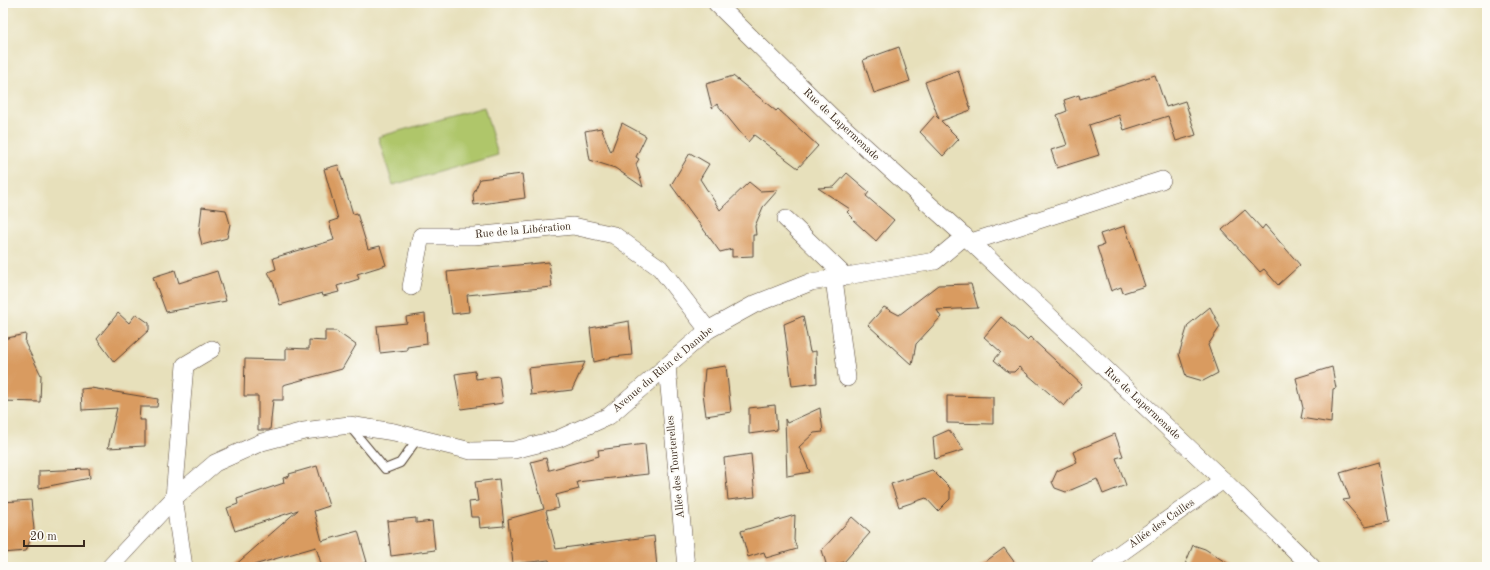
<svg xmlns="http://www.w3.org/2000/svg" width="1490" height="570" viewBox="0 0 1490 570" font-family="'Old Standard TT',serif">
	<rect width="100%" height="100%" fill="#fdfcf7"/>
	<filter id="ink" filterUnits="userSpaceOnUse"><feTurbulence type="fractalNoise" baseFrequency=".025" numOctaves="2"/><feDisplacementMap in="SourceGraphic" scale="8" xChannelSelector="R" yChannelSelector="G"/><feConvolveMatrix kernelMatrix="1 2 1 2 8 2 1 2 1" color-interpolation-filters="sRGB"/></filter>
	<filter id="wash" filterUnits="userSpaceOnUse"><feTurbulence type="fractalNoise" baseFrequency=".012" numOctaves="4" result="noise"/><feDisplacementMap in="SourceGraphic" scale="16" xChannelSelector="R" yChannelSelector="G"/><feGaussianBlur stdDeviation="0.9" result="paint"/><feColorMatrix in="noise" values="0 0 0 0 0 0 0 0 0 0 0 0 0 0 0 0 0 1.4 0 .05"/><feComposite in="paint" operator="in"/></filter>
	<g filter="url(#wash)">
		<rect width="100%" height="100%" fill="#e7e0bb"/>
		<path fill="#afc66b" stroke="#757844" d="M 484,107 L 498,155 L 393,185 L 378,137 Z"/>
		<g id="blocks">
			<g fill="#d99b61">
				<path d="M 899,47 L 910,81 L 874,93 L 863,60 Z"/>
				<path d="M 958,70 L 971,110 L 941,121 L 959,139 L 943,156 L 920,132 L 935,115 L 939,119 L 925,82 Z"/>
				<path d="M 1155,75 L 1166,107 L 1185,101 L 1196,135 L 1176,141 L 1168,116 L 1124,130 L 1119,115 L 1089,125 L 1099,155 L 1057,168 L 1051,150 L 1067,145 L 1057,115 L 1067,111 L 1064,100 L 1079,95 L 1080,99 Z"/>
				<path d="M 733,76 L 776,111 L 778,109 L 818,146 L 798,168 L 754,135 L 748,142 L 717,104 L 712,108 L 706,84 Z"/>
				<path d="M 622,123 L 646,136 L 636,157 L 639,159 L 636,164 L 643,187 L 615,168 L 590,160 L 585,131 L 601,128 L 611,152 Z"/>
				<path d="M 690,153 L 709,164 L 700,179 L 720,210 L 749,182 L 760,191 L 778,190 L 763,207 L 755,226 L 756,235 L 753,235 L 753,256 L 732,257 L 732,249 L 720,252 L 671,185 Z"/>
				<path d="M 338,165 L 353,214 L 357,213 L 368,249 L 380,246 L 386,265 L 357,274 L 359,279 L 337,286 L 339,292 L 323,296 L 322,293 L 280,305 L 274,284 L 268,272 L 276,269 L 273,258 L 334,240 L 329,222 L 338,219 L 324,169 Z"/>
				<path d="M 847,173 L 869,192 L 866,196 L 894,220 L 876,241 L 852,219 L 853,218 L 847,212 L 850,209 L 818,188 L 834,187 Z"/>
				<path d="M 522,174 L 525,198 L 474,205 L 473,195 L 480,179 Z"/>
				<path d="M 202,207 L 226,210 L 230,224 L 227,238 L 202,245 L 199,233 Z"/>
				<path d="M 1245,210 L 1262,229 L 1265,225 L 1300,265 L 1278,285 L 1264,269 L 1260,272 L 1222,230 Z"/>
				<path d="M 1125,226 L 1145,286 L 1123,293 L 1121,287 L 1111,291 L 1097,247 L 1104,245 L 1100,234 Z"/>
				<path d="M 549,262 L 552,287 L 467,295 L 469,312 L 452,314 L 447,272 Z"/>
				<path d="M 175,270 L 179,283 L 217,271 L 226,301 L 166,312 L 153,277 Z"/>
				<path d="M 971,284 L 978,308 L 937,310 L 941,317 L 916,344 L 912,365 L 868,325 L 884,307 L 899,315 L 938,285 Z"/>
				<path d="M 1210,307 L 1220,327 L 1208,345 L 1218,373 L 1203,381 L 1186,376 L 1179,354 L 1188,325 Z"/>
				<path d="M 118,313 L 129,323 L 136,314 L 149,323 L 149,330 L 114,362 L 97,339 Z"/>
				<path d="M 425,314 L 427,344 L 407,347 L 407,350 L 380,353 L 377,326 L 407,323 L 406,317 Z"/>
				<path d="M 803,316 L 810,352 L 816,351 L 817,383 L 792,386 L 784,324 Z"/>
				<path d="M 1001,317 L 1027,340 L 1030,337 L 1082,385 L 1064,406 L 1019,367 L 1014,372 L 1008,372 L 994,360 L 1001,352 L 984,337 Z"/>
				<path d="M 629,321 L 632,355 L 613,357 L 594,362 L 590,328 Z"/>
				<path d="M 325,331 L 336,331 L 356,345 L 342,369 L 283,385 L 283,400 L 273,400 L 270,430 L 258,430 L 258,396 L 244,396 L 245,359 L 286,360 L 286,348 L 309,349 L 309,340 L 325,341 Z"/>
				<path d="M 26,334 L 25,343 L 41,375 L 40,402 L 3,401 L 3,339 Z"/>
				<path d="M 585,362 L 572,390 L 531,395 L 528,368 Z"/>
				<path d="M 726,366 L 731,412 L 706,416 L 703,393 L 705,369 Z"/>
				<path d="M 1332,367 L 1336,388 L 1333,389 L 1331,423 L 1301,418 L 1303,408 L 1296,378 Z"/>
				<path d="M 475,371 L 476,379 L 499,376 L 503,403 L 461,409 L 455,374 Z"/>
				<path d="M 91,388 L 158,399 L 157,407 L 140,407 L 139,420 L 145,420 L 145,446 L 108,448 L 117,408 L 82,410 L 81,389 Z"/>
				<path d="M 947,396 L 993,397 L 993,424 L 947,423 Z"/>
				<path d="M 775,405 L 777,430 L 749,434 L 749,408 Z"/>
				<path d="M 820,408 L 823,432 L 814,433 L 799,447 L 810,472 L 787,476 L 785,419 L 787,423 Z"/>
				<path d="M 949,430 L 964,450 L 935,459 L 933,437 Z"/>
				<path d="M 1115,434 L 1123,456 L 1116,458 L 1126,485 L 1103,494 L 1097,479 L 1066,492 L 1055,488 L 1052,482 L 1057,471 L 1077,462 L 1073,452 Z"/>
				<path d="M 645,444 L 648,474 L 577,482 L 579,489 L 556,495 L 559,508 L 546,511 L 556,549 L 654,536 L 657,567 L 551,567 L 549,560 L 513,564 L 508,519 L 544,509 L 531,462 L 546,458 L 549,470 L 550,470 L 599,456 L 598,450 Z"/>
				<path d="M 751,454 L 755,497 L 728,500 L 724,458 Z"/>
				<path d="M 1378,462 L 1389,522 L 1366,527 L 1343,500 L 1350,499 L 1340,473 Z"/>
				<path d="M 317,466 L 329,506 L 314,511 L 322,541 L 358,531 L 367,562 L 352,567 L 322,567 L 316,547 L 247,567 L 233,567 L 298,510 L 235,531 L 227,508 L 238,504 L 237,499 L 284,483 L 283,478 L 290,476 L 289,474 Z"/>
				<path d="M 89,469 L 90,478 L 39,488 L 39,471 Z"/>
				<path d="M 932,470 L 950,488 L 950,499 L 938,511 L 926,498 L 899,507 L 891,484 Z"/>
				<path d="M 499,479 L 504,526 L 480,528 L 479,517 L 471,517 L 469,502 L 478,501 L 475,482 Z"/>
				<path d="M 31,500 L 34,529 L 26,551 L 3,553 L 3,502 Z"/>
				<path d="M 795,515 L 794,540 L 797,549 L 766,558 L 764,552 L 748,557 L 741,531 Z"/>
				<path d="M 852,517 L 870,533 L 844,562 L 827,567 L 822,550 Z"/>
				<path d="M 416,518 L 416,523 L 432,521 L 435,550 L 391,556 L 387,521 Z"/>
				<path d="M 1193,545 L 1205,549 L 1233,567 L 1184,567 Z"/>
				<path d="M 1004,548 L 1018,567 L 978,567 Z"/>
			</g>
		</g>
	</g>
	<g filter="url(#ink)">
		<use href="#blocks" fill-opacity="0" stroke="#554536" stroke-width="1"/>
		<g fill="none" stroke-linecap="round" stroke-linejoin="round">
			<g stroke="#554536" stroke-width="10">
				<path id="lane" d="M 351,428 L 385,469 L 400,463 L 418,438"/>
			</g>
			<g stroke="#554536" stroke-width="18">
				<g id="street">
					<path d="M 716,3 L 832,117 L 971,242 L 1223,480 L 1312,567"/>
					<path d="M 786,219 L 846,277"/>
					<path d="M 971,242 L 1162,180"/>
					<path d="M 834,279 L 847,378"/>
					<path d="M 411,287 L 421,236 L 474,236 L 573,226 L 614,235 L 660,268 L 708,330"/>
					<path d="M 667,366 L 686,567"/>
					<path d="M 110,567 L 174,498 L 215,463 L 262,442 L 304,431 L 349,425 L 394,432 L 471,451 L 514,450 L 558,439 L 609,416 L 708,330 L 755,304 L 811,282 L 935,261 L 965,236"/>
					<path d="M 184,567 L 174,498 L 185,365 L 212,349"/>
					<path d="M 1101,567 L 1223,480"/>
				</g>
			</g>
			<use href="#lane" stroke="#fff" stroke-width="8"/>
			<use href="#street" stroke="#fff" stroke-width="17"/>
		</g>
	</g>
	<g text-anchor="middle" dominant-baseline="central" stroke-width="3.5" stroke-linejoin="round" paint-order="stroke">
		<g font-size="11" fill="#3b2a1e" stroke="#fdfcf7">
			<text transform="translate(841 125) rotate(43)">Rue de Lapermenade</text>
			<text transform="translate(523 231) rotate(-5)">Rue de la Libération</text>
			<text transform="translate(663 370) rotate(-40)">Avenue du Rhin et Danube</text>
			<text transform="translate(1142 404) rotate(43)">Rue de Lapermenade</text>
			<text transform="translate(676 467) rotate(-96)">Allée des Tourterelles</text>
			<text transform="translate(1162 524) rotate(-35)">Allée des Cailles</text>
		</g>
	</g>
	<rect width="1490" height="570" fill="none" stroke="#fdfcf7" stroke-width="16"/>
	<path d="M24 540v6h60v-6" fill="none" stroke="#3b2a1e" stroke-width="2"/>
	<text x="30" y="540" font-size="12" fill="#3b2a1e" stroke="#fdfcf7" stroke-width="3" paint-order="stroke">20 m</text>
</svg>
